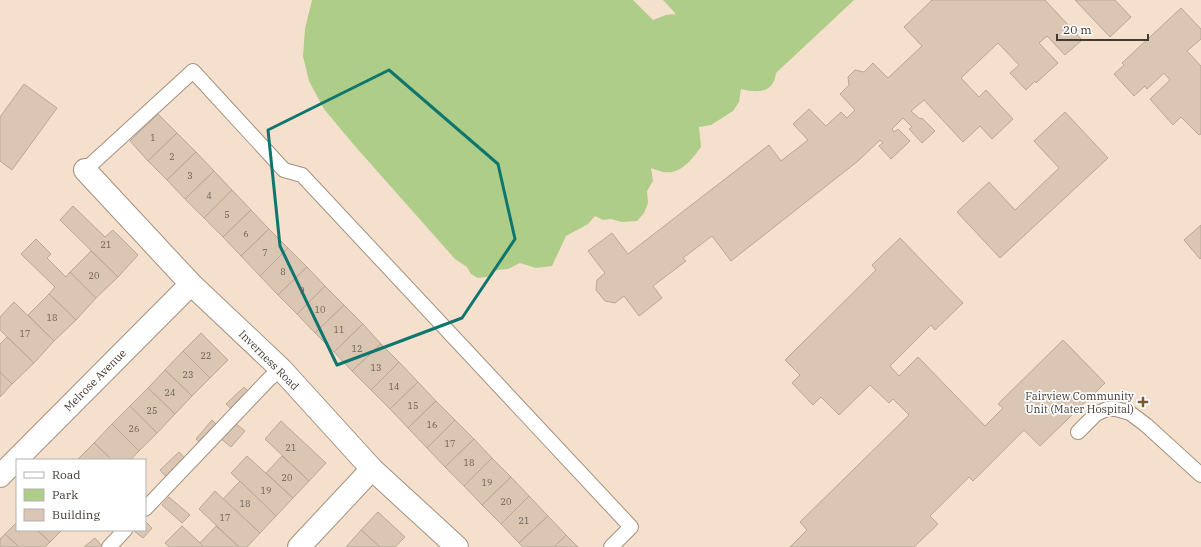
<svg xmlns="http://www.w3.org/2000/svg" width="1201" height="547" viewBox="0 0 1201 547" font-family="'IBM Plex Serif',serif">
	<rect width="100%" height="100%" fill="#f4e0cc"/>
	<path fill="#aecd89" d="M 312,0 L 633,0 L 653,20 L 666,15 L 676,14 L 663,0 L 854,0 L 776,73 C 773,94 758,93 741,89 L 739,102 L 733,111 L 711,125 L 699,127 L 701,147 C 692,159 681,175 663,172 C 659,171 654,169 651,168 L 653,181 L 647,191 L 648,203 L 644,213 L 637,221 L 622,222 L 611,219 L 603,220 L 595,216 L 588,224 L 566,236 L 552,266 L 536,268 L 520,263 L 508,269 L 497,270 L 487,277 L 478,278 L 471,274 L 467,267 L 455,259 L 354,145 L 324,109 L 309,81 L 303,56 L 305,29 Z"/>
	<g fill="#dac6b3" stroke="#baa794">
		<path d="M 932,0 L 1045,0 L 1082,40 L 1065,55 L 1047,36 L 1039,43 L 1058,63 L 1036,83 L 1035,81 L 1026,90 L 1010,73 L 1019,65 L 998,43 L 961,78 L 979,97 L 986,90 L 1013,119 L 992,139 L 980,126 L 963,142 L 924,100 L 911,111 L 920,119 L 922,118 L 935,131 L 922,143 L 909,129 L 912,127 L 903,118 L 892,129 L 894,132 L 898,129 L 910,141 L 891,159 L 879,146 L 883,143 L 880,140 L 858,161 L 731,261 L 712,236 L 683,258 L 686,261 L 653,286 L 662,298 L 639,316 L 624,296 L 615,303 L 605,301 L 596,290 L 597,280 L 605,273 L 588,251 L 612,233 L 628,254 L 769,145 L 781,161 L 808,140 L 793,124 L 809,109 L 826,126 L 841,112 L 847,118 L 855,110 L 840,94 L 849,85 L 848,77 L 855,70 L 864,72 L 873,63 L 888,78 L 922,46 L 904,27 Z"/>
		<path d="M 1075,0 L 1115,0 L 1131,17 L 1110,37 Z"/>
		<path d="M 1181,8 L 1201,29 L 1201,39 L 1187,51 L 1201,66 L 1201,134 L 1199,135 L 1181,117 L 1173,125 L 1150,99 L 1170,80 L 1164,73 L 1147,89 L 1145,86 L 1134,96 L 1114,74 L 1124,65 L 1122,63 Z"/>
		<path d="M 24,84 L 57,108 L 12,170 L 0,161 L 0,117 Z"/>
		<path d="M 1065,112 L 1108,158 L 1000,258 L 957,212 L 989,182 L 1015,210 L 1059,168 L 1034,141 Z"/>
		<path d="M 158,114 L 177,133 L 148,161 L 130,141 Z"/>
		<path d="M 177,133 L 196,152 L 167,180 L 148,161 Z"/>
		<path d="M 196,152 L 214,171 L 185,199 L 167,180 Z"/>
		<path d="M 214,171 L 232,190 L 204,218 L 185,199 Z"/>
		<path d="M 232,190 L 251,210 L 223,237 L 204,218 Z"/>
		<path d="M 73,206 L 105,237 L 113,230 L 138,255 L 118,277 L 60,220 Z"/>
		<path d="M 251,210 L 269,229 L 241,256 L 223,237 Z"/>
		<path d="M 1201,225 L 1201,258 L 1200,259 L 1184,240 Z"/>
		<path d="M 269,229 L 288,248 L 260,276 L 241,256 Z"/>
		<path d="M 900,238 L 963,303 L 935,330 L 931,325 L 890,366 L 899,376 L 918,357 L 985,426 L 1003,408 L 998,404 L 1063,340 L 1105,383 L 1040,446 L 1024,430 L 973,481 L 969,477 L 930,516 L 938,524 L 914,547 L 790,547 L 807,530 L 800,522 L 909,415 L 893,399 L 889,403 L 870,385 L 839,415 L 821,397 L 813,405 L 792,383 L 800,375 L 785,360 L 876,270 L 872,265 Z"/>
		<path d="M 36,239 L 51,254 L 47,258 L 66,277 L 70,272 L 96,298 L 76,320 L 49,294 L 55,287 L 21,254 Z"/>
		<path d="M 288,248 L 307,267 L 278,295 L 260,276 Z"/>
		<path d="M 91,251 L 118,277 L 96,298 L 70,272 Z"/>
		<path d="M 307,267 L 325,286 L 297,314 L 278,295 Z"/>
		<path d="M 325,286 L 344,305 L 315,333 L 297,314 Z"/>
		<path d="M 49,294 L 76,320 L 54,341 L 28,315 Z"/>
		<path d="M 14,302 L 54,341 L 34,363 L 0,330 L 0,317 Z"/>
		<path d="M 344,305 L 363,324 L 334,352 L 315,333 Z"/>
		<path d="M 363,324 L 381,344 L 352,371 L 334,352 Z"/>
		<path d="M 201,333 L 228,360 L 210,378 L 183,351 Z"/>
		<path d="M 7,337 L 34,363 L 12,384 L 0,372 L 0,344 Z"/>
		<path d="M 381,344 L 399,362 L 371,390 L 352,371 Z"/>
		<path d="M 183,351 L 210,378 L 192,396 L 165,370 Z"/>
		<path d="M 399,362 L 418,382 L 390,409 L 371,390 Z"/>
		<path d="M 165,370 L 192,396 L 175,414 L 148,388 Z"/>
		<path d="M 0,372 L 12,384 L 0,397 Z"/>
		<path d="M 418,382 L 436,401 L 408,428 L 390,409 Z"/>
		<path d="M 244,387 L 250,393 L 233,410 L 226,404 Z"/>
		<path d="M 148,388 L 175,414 L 157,433 L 130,406 Z"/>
		<path d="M 436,401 L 455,420 L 427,448 L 408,428 Z"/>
		<path d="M 130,406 L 157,433 L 139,451 L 112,424 Z"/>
		<path d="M 212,420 L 218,426 L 202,444 L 196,439 Z"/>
		<path d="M 455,420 L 474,439 L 445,467 L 427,448 Z"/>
		<path d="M 281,421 L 326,463 L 309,481 L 265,439 Z"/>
		<path d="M 234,422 L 245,431 L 231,447 L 220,438 Z"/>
		<path d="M 112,424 L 139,451 L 130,460 L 112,460 L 94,443 Z"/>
		<path d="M 474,439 L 492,458 L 464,486 L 445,467 Z"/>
		<path d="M 94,443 L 112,460 L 77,460 Z"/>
		<path d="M 179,452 L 188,462 L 169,480 L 160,470 Z"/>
		<path d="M 247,456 L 293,498 L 276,516 L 231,473 Z"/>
		<path d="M 282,456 L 309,481 L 293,498 L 266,473 Z"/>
		<path d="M 492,458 L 511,477 L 482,505 L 464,486 Z"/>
		<path d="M 511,477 L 529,496 L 501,524 L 482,505 Z"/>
		<path d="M 240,481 L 276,516 L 260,533 L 223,499 Z"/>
		<path d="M 215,491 L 260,533 L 247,547 L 239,547 L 199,509 Z"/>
		<path d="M 529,496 L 548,516 L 519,543 L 501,524 Z"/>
		<path d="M 169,497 L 190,515 L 182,523 L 162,505 Z"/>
		<path d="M 378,512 L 405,537 L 395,547 L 380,547 L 361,530 Z"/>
		<path d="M 548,516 L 566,535 L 554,547 L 523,547 L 519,543 Z"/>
		<path d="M 145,521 L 152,528 L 143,538 L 134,531 L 145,530 Z"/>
		<path d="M 17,522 L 17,530 L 37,530 L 50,542 L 45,547 L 19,547 L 5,534 Z"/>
		<path d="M 182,526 L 200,543 L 204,547 L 169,547 L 165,543 Z"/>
		<path d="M 216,526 L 239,547 L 204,547 L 200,543 Z"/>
		<path d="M 37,530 L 62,530 L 50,542 Z"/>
		<path d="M 361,530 L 380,547 L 346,547 Z"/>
		<path d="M 5,534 L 19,547 L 0,547 L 0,539 Z"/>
		<path d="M 566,535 L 578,547 L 554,547 Z"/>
		<path d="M 95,538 L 103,547 L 84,547 Z"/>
	</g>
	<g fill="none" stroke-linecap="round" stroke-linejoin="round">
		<g stroke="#a4917f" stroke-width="16">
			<g id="lane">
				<path d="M 85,170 L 193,71 L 284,170 L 302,175 L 631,527 L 611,547"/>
				<path d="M 1078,432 L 1096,414 L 1107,409 L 1116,409 L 1130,413 L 1146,425 L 1201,475"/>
				<path d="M 145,509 L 269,379 L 281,369"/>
				<path d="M 109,547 L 125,530"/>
			</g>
		</g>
		<g stroke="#a4917f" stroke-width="24">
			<g id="street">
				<path d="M 85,170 L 191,284 L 281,369 L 372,469 L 457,547"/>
				<path d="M 0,476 L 191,284"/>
				<path d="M 299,547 L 372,469"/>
			</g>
		</g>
		<use href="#lane" stroke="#fff" stroke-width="14"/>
		<use href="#street" stroke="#fff" stroke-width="22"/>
	</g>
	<path fill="none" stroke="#0f766e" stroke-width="3" stroke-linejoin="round" d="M 389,70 L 498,164 L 515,239 L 462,318 L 337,365 L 280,246 L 268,130 Z"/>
	<path fill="#78592e" stroke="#fff" stroke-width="1.5" d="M1141 396h4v4h4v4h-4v4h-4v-4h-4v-4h4z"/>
	<g text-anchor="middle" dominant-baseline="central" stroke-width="3.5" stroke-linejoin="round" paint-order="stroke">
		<g font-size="9" fill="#695e53">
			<text x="153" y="137">1</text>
			<text x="172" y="156">2</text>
			<text x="190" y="175">3</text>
			<text x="209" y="195">4</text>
			<text x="227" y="214">5</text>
			<text x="246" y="233">6</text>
			<text x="106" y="244">21</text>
			<text x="265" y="252">7</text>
			<text x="283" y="271">8</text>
			<text x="94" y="275">20</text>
			<text x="302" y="290">9</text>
			<text x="320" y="309">10</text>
			<text x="52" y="317">18</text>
			<text x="339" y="329">11</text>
			<text x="25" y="333">17</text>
			<text x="357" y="348">12</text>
			<text x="206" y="355">22</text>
			<text x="376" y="367">13</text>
			<text x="188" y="374">23</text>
			<text x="394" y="386">14</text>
			<text x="170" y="392">24</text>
			<text x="413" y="405">15</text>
			<text x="152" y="410">25</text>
			<text x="432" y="424">16</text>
			<text x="134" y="428">26</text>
			<text x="450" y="443">17</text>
			<text x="291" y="447">21</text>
			<text x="469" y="462">18</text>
			<text x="287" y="477">20</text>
			<text x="487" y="482">19</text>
			<text x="266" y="490">19</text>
			<text x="506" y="501">20</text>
			<text x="245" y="503">18</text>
			<text x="225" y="517">17</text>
			<text x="524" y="520">21</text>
		</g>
		<g font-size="11" fill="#433b33" stroke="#fff">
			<text transform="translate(269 360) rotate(45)">Inverness Road</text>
			<text transform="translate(95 380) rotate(-45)">Melrose Avenue</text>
		</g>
		<g font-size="11" fill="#433b33" stroke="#fff" text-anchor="end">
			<text x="1134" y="396">Fairview Community<tspan x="1134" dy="13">Unit (Mater Hospital)</tspan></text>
		</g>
	</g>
	<rect x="16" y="459" width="130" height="72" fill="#ffffff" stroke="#b4b1ad"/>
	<rect x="24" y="472" width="20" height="6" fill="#ffffff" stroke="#b4b1ad"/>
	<text x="52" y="479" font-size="12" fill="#433b33">Road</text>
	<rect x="24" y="489" width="20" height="12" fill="#aecd89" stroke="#b4b1ad"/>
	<text x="52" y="499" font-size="12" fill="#433b33">Park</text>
	<rect x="24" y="509" width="20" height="12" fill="#dac6b3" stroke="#b4b1ad"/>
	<text x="52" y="519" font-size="12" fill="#433b33">Building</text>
	<path d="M1057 34v6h91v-6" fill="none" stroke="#433b33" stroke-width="2"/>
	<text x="1063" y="34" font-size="12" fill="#433b33" stroke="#ffffff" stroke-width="3" paint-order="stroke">20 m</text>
</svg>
